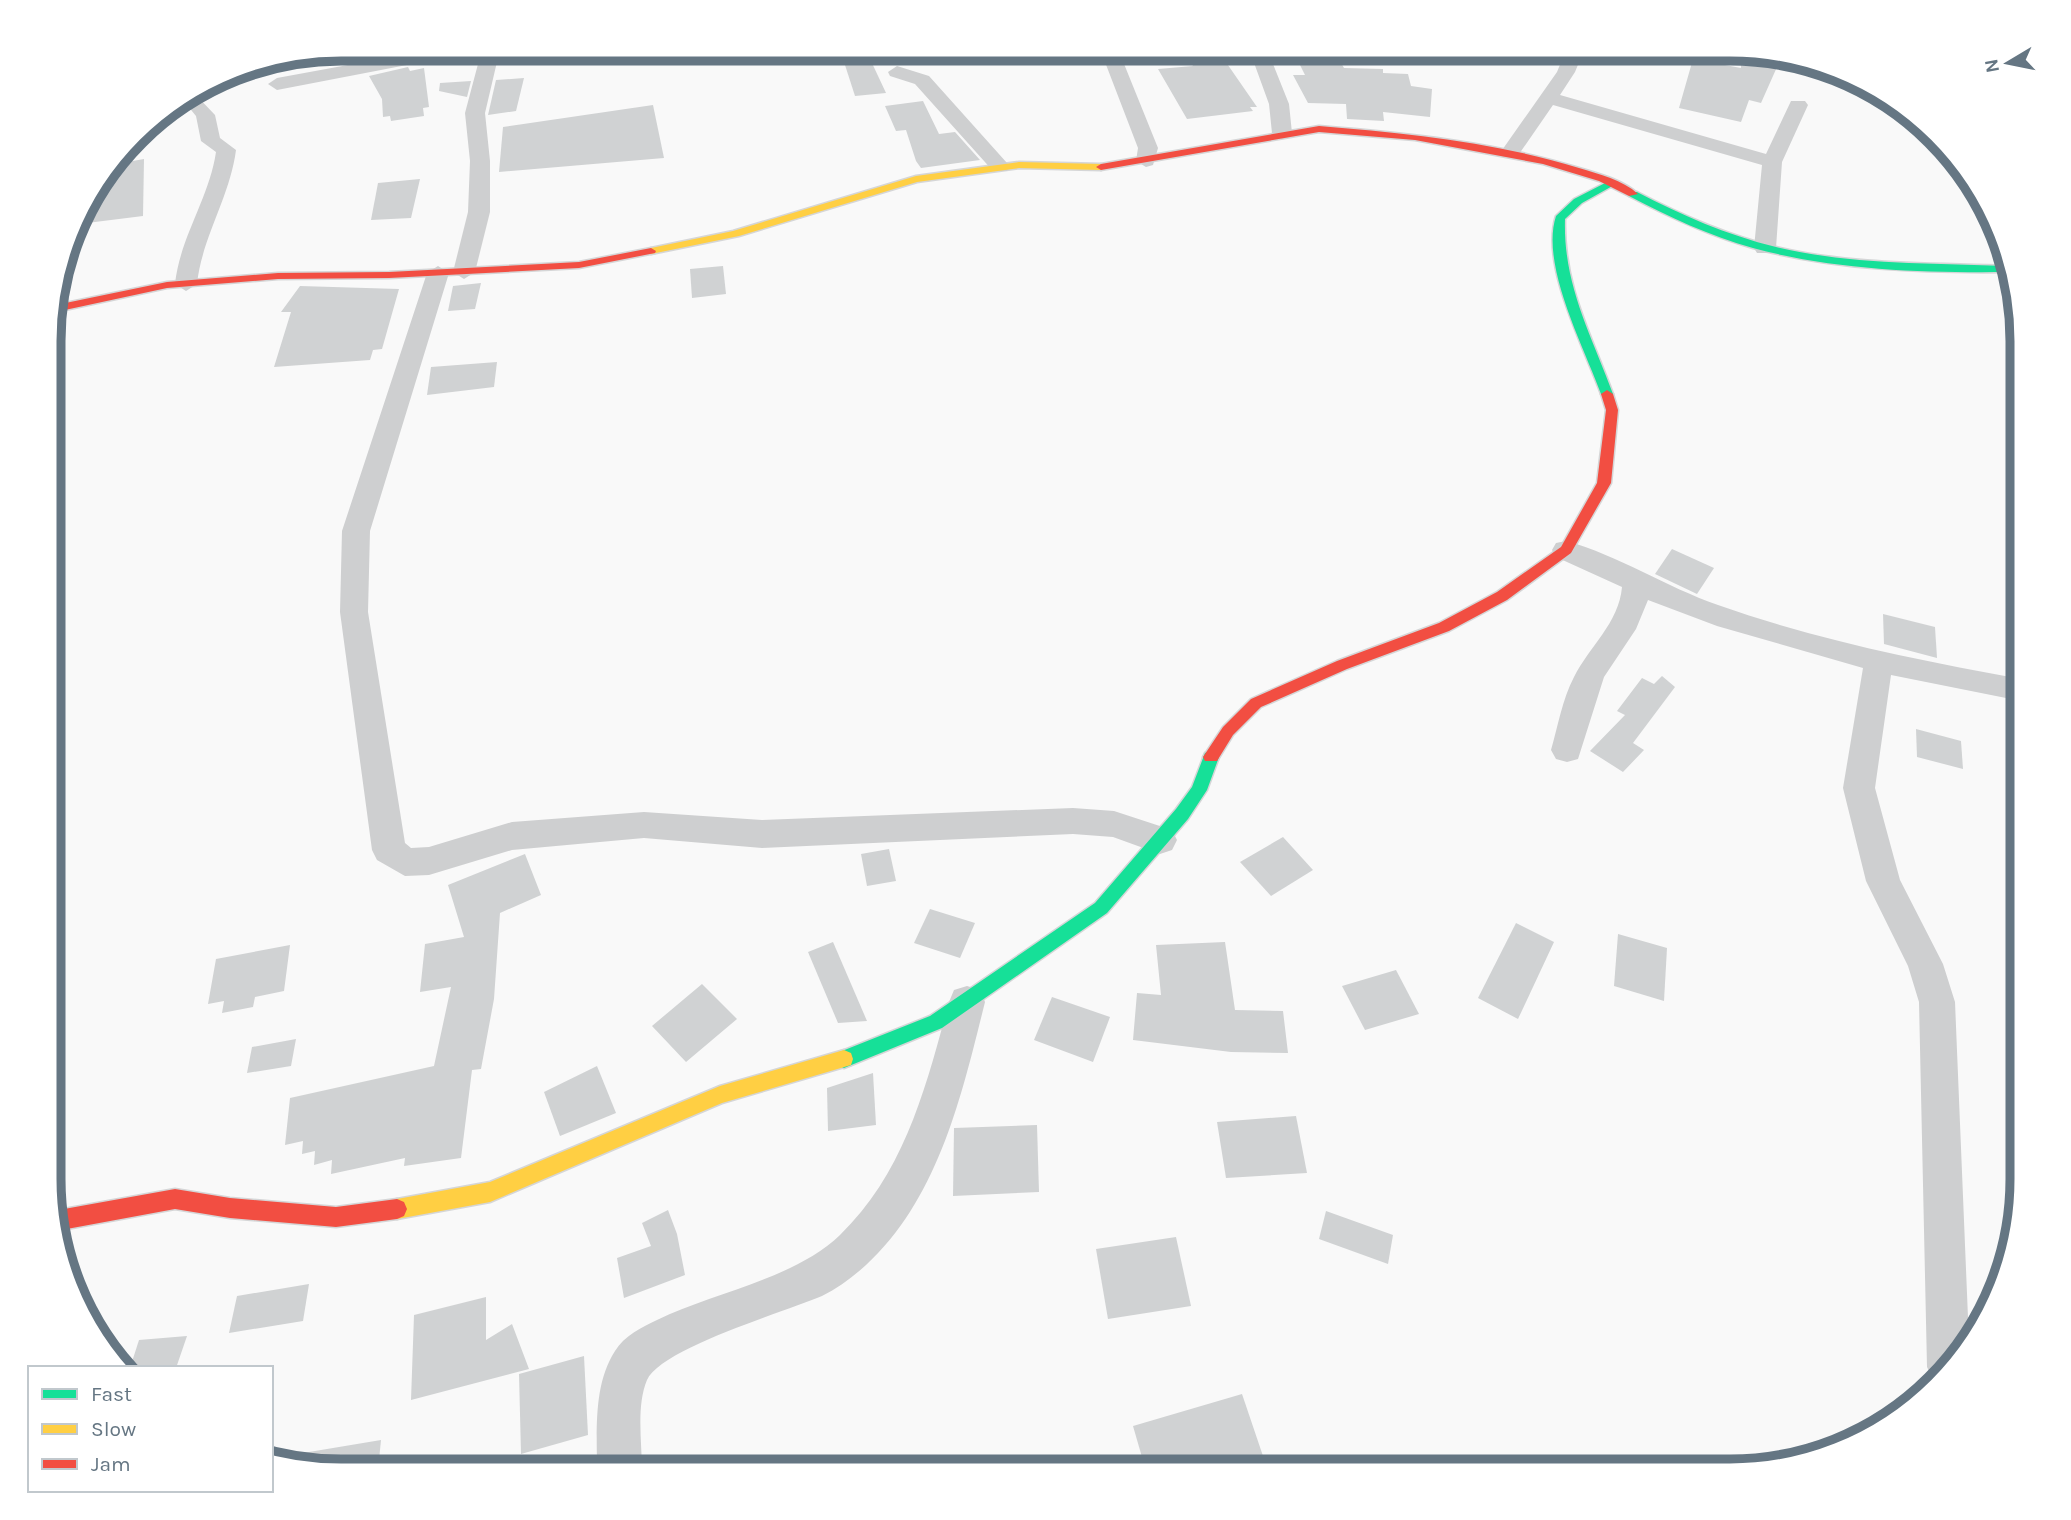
<svg xmlns="http://www.w3.org/2000/svg" width="2071" height="1520" viewBox="0 0 2071 1520" font-family="Karla,sans-serif">
	<rect width="100%" height="100%" fill="#f9f9f9"/>
	<g fill="#d0d2d3">
		<path d="M 1292,49 L 1333,49 L 1344,68 L 1383,69 L 1383,73 L 1408,74 L 1411,86 L 1432,89 L 1430,117 L 1383,112 L 1384,121 L 1347,119 L 1346,104 L 1308,103 L 1293,75 L 1305,75 Z"/>
		<path d="M 1221,55 L 1257,107 L 1250,107 L 1253,111 L 1187,119 L 1158,69 L 1193,66 L 1189,59 Z"/>
		<path d="M 1693,59 L 1741,68 L 1741,61 L 1777,67 L 1761,103 L 1749,100 L 1741,122 L 1679,108 Z"/>
		<path d="M 871,61 L 886,93 L 855,96 L 845,65 Z"/>
		<path d="M 408,67 L 410,71 L 424,68 L 429,107 L 423,108 L 424,116 L 391,121 L 390,116 L 383,117 L 382,99 L 369,76 Z"/>
		<path d="M 524,78 L 516,111 L 488,115 L 496,80 Z"/>
		<path d="M 471,81 L 467,97 L 439,91 L 440,83 Z"/>
		<path d="M 923,101 L 939,134 L 955,132 L 980,160 L 921,168 L 916,161 L 906,130 L 896,131 L 885,106 Z"/>
		<path d="M 653,105 L 664,158 L 499,172 L 503,127 Z"/>
		<path d="M 144,159 L 143,216 L 79,224 L 86,203 L 116,164 Z"/>
		<path d="M 420,179 L 411,218 L 371,220 L 378,183 Z"/>
		<path d="M 723,266 L 726,294 L 692,298 L 690,269 Z"/>
		<path d="M 481,283 L 475,309 L 448,311 L 453,286 Z"/>
		<path d="M 300,286 L 399,289 L 382,349 L 373,350 L 370,360 L 274,367 L 291,312 L 281,312 Z"/>
		<path d="M 497,362 L 494,387 L 427,395 L 431,367 Z"/>
		<path d="M 1672,549 L 1714,568 L 1697,594 L 1655,574 Z"/>
		<path d="M 1883,614 L 1935,627 L 1937,658 L 1884,644 Z"/>
		<path d="M 1662,676 L 1675,687 L 1633,743 L 1644,750 L 1623,772 L 1590,751 L 1625,715 L 1617,711 L 1642,678 L 1654,684 Z"/>
		<path d="M 1916,729 L 1961,741 L 1963,769 L 1917,757 Z"/>
		<path d="M 1283,837 L 1313,870 L 1271,896 L 1240,862 Z"/>
		<path d="M 889,849 L 896,881 L 867,886 L 861,854 Z"/>
		<path d="M 525,854 L 541,895 L 500,913 L 494,999 L 481,1069 L 472,1070 L 461,1158 L 404,1166 L 405,1158 L 331,1174 L 332,1160 L 314,1165 L 315,1151 L 302,1154 L 303,1141 L 285,1145 L 290,1098 L 434,1066 L 451,987 L 420,992 L 425,944 L 464,937 L 448,885 Z"/>
		<path d="M 930,909 L 975,923 L 960,958 L 914,943 Z"/>
		<path d="M 1516,923 L 1554,942 L 1518,1019 L 1478,998 Z"/>
		<path d="M 1618,934 L 1667,948 L 1664,1001 L 1614,986 Z"/>
		<path d="M 833,942 L 867,1021 L 838,1023 L 808,952 Z"/>
		<path d="M 1225,942 L 1235,1010 L 1283,1011 L 1288,1053 L 1231,1052 L 1133,1040 L 1137,993 L 1161,995 L 1156,945 Z"/>
		<path d="M 290,945 L 284,991 L 255,997 L 253,1007 L 222,1013 L 224,1001 L 208,1004 L 216,959 Z"/>
		<path d="M 1396,970 L 1419,1014 L 1365,1030 L 1342,986 Z"/>
		<path d="M 702,984 L 737,1019 L 686,1062 L 652,1026 Z"/>
		<path d="M 1052,997 L 1110,1017 L 1093,1062 L 1034,1040 Z"/>
		<path d="M 296,1039 L 291,1066 L 247,1073 L 252,1047 Z"/>
		<path d="M 597,1066 L 616,1113 L 560,1136 L 544,1092 Z"/>
		<path d="M 873,1073 L 876,1125 L 828,1131 L 827,1088 Z"/>
		<path d="M 1296,1116 L 1307,1173 L 1226,1178 L 1217,1122 Z"/>
		<path d="M 1037,1125 L 1039,1192 L 953,1196 L 954,1128 Z"/>
		<path d="M 668,1210 L 677,1234 L 685,1275 L 624,1298 L 617,1258 L 651,1246 L 642,1223 Z"/>
		<path d="M 1326,1211 L 1393,1235 L 1388,1264 L 1319,1239 Z"/>
		<path d="M 1176,1237 L 1191,1306 L 1108,1319 L 1096,1249 Z"/>
		<path d="M 309,1284 L 303,1321 L 229,1333 L 237,1296 Z"/>
		<path d="M 486,1297 L 486,1340 L 512,1324 L 529,1369 L 411,1400 L 414,1315 Z"/>
		<path d="M 187,1336 L 176,1368 L 130,1368 L 139,1340 Z"/>
		<path d="M 584,1356 L 588,1435 L 521,1454 L 519,1374 Z"/>
		<path d="M 1242,1394 L 1264,1459 L 1226,1471 L 1146,1471 L 1133,1426 Z"/>
		<path d="M 381,1440 L 378,1470 L 322,1470 L 286,1462 L 285,1456 Z"/>
	</g>
	<g fill="none" stroke-linecap="round" stroke-linejoin="round">
		<g stroke="#d5d6d7" stroke-width="3">
			<g id="fast">
				<path d="M 1607,182 L 1616,184 L 1582,203 L 1565,219 C 1563,285 1591,334 1613,394 L 1607,398 L 1601,394 C 1584,347 1540,265 1556,216 L 1574,199 Z"/>
				<path d="M 1629,192 L 1637,192 C 1681,215 1727,235 1776,247 C 1851,265 1930,263 2006,266 L 2008,272 C 1924,273 1834,270 1753,248 C 1710,236 1669,217 1629,196 Z"/>
				<path d="M 1211,751 L 1217,753 L 1219,757 L 1207,790 L 1188,819 L 1107,913 L 942,1028 L 844,1068 L 837,1065 L 835,1059 L 837,1053 L 930,1016 L 1095,903 L 1176,809 L 1192,787 L 1205,753 Z"/>
			</g>
		</g>
		<g stroke="#d5d6d7" stroke-width="3">
			<g id="slow">
				<path d="M 1019,162 L 1101,164 L 1106,167 L 1101,170 L 1019,168 L 917,182 L 739,236 L 651,254 L 646,251 L 651,248 L 733,231 L 916,176 Z"/>
				<path d="M 844,1050 L 851,1053 L 853,1059 L 851,1065 L 722,1103 L 490,1202 L 397,1219 L 390,1216 L 387,1209 L 390,1202 L 397,1199 L 490,1182 L 720,1086 Z"/>
			</g>
		</g>
		<g stroke="#d5d6d7" stroke-width="3">
			<g id="jam">
				<path d="M 1319,126 C 1406,133 1495,142 1579,168 C 1599,174 1623,180 1638,194 L 1629,196 L 1599,181 L 1543,164 L 1415,140 L 1319,132 L 1101,170 L 1096,167 L 1101,164 Z"/>
				<path d="M 651,248 L 656,251 L 655,253 L 579,268 L 389,278 L 278,279 L 167,288 L 51,313 L 51,306 L 167,282 L 278,273 L 389,272 L 579,262 Z"/>
				<path d="M 1607,390 L 1613,394 L 1618,410 L 1611,483 L 1571,553 L 1507,600 L 1449,631 L 1347,669 L 1261,707 L 1233,735 L 1217,761 L 1205,761 L 1203,757 L 1223,727 L 1251,699 L 1337,661 L 1439,623 L 1497,592 L 1561,547 L 1597,483 L 1606,410 L 1601,394 Z"/>
				<path d="M 175,1189 L 230,1198 L 336,1207 L 397,1199 L 404,1202 L 407,1209 L 404,1216 L 397,1219 L 336,1227 L 230,1218 L 175,1209 L 56,1231 L 51,1217 L 53,1211 Z"/>
			</g>
		</g>
		<g fill="#cecfd0" fill-rule="evenodd">
			<path d="M 435,49 L 473,49 L 464,54 L 277,90 L 268,84 L 277,78 Z"/>
			<path d="M 482,49 L 500,49 L 485,113 L 490,161 L 490,212 L 475,272 L 464,279 L 453,272 L 468,212 L 470,161 L 465,113 Z"/>
			<path d="M 1100,49 L 1118,49 L 1158,148 L 1153,165 L 1146,167 L 1136,161 L 1138,148 Z"/>
			<path d="M 1249,49 L 1267,49 L 1289,104 L 1292,133 L 1289,137 L 1282,139 L 1272,133 L 1269,104 Z"/>
			<path d="M 1566,50 L 1584,50 L 1575,72 L 1560,95 L 1766,154 L 1791,101 L 1805,101 L 1808,105 L 1782,162 L 1776,248 L 1773,253 L 1757,253 L 1754,248 L 1762,165 L 1553,105 L 1517,157 L 1503,157 L 1500,153 L 1557,72 Z"/>
			<path d="M 897,66 L 929,76 L 1007,163 L 1010,167 L 1007,171 L 993,171 L 915,84 L 890,76 L 888,72 Z"/>
			<path d="M 194,93 L 215,115 L 220,138 L 236,150 C 230,197 202,237 197,284 L 186,291 L 175,284 C 180,237 209,199 216,152 L 201,141 L 196,116 L 183,100 Z"/>
			<path d="M 438,266 L 449,273 L 370,531 L 368,612 L 405,843 L 411,848 L 429,847 L 512,822 L 644,812 L 762,820 L 1073,808 L 1114,811 L 1172,830 L 1177,840 L 1172,850 L 1160,854 L 1113,837 L 1073,834 L 762,848 L 644,838 L 512,850 L 429,875 L 405,876 L 377,860 L 372,850 L 340,612 L 342,531 L 427,273 Z"/>
			<path d="M 1566,541 C 1618,555 1666,587 1718,605 C 1817,640 1918,660 2021,679 L 2021,701 L 1891,675 L 1875,788 L 1900,880 L 1943,964 L 1955,1002 L 1969,1342 L 1961,1357 L 1933,1380 L 1927,1367 L 1919,1002 L 1908,966 L 1866,881 L 1843,788 L 1863,668 L 1717,626 L 1648,600 L 1636,629 L 1604,677 L 1578,759 L 1567,762 L 1556,759 L 1551,750 C 1558,726 1562,700 1574,677 C 1589,647 1619,623 1622,587 L 1556,557 L 1552,550 L 1556,543 Z"/>
			<path d="M 967,986 L 980,990 L 985,1002 C 962,1094 939,1198 866,1265 C 853,1277 838,1288 822,1296 C 787,1311 661,1348 647,1380 C 636,1406 642,1443 642,1471 L 597,1471 C 597,1432 593,1385 615,1351 C 624,1336 642,1327 657,1320 C 715,1292 794,1279 840,1235 C 905,1172 926,1087 949,1002 L 954,990 Z"/>
		</g>
		<use href="#fast" fill="#16e098" fill-rule="evenodd"/>
		<use href="#slow" fill="#ffcf43" fill-rule="evenodd"/>
		<use href="#jam" fill="#f24e42" fill-rule="evenodd"/>
	</g>
	<path d="M0 0H2071V1520H0ZM341 61H1730A280 280 0 0 1 2010 341V1179A280 280 0 0 1 1730 1459H341A280 280 0 0 1 61 1179V341A280 280 0 0 1 341 61Z" fill="#fff" fill-rule="evenodd"/>
	<path fill="none" stroke="#657683" stroke-width="9" d="M341 61H1730A280 280 0 0 1 2010 341V1179A280 280 0 0 1 1730 1459H341A280 280 0 0 1 61 1179V341A280 280 0 0 1 341 61Z"/>
	<rect x="28" y="1366" width="245" height="126" fill="#ffffff" stroke="#c1c8cd" stroke-width="2"/>
	<rect x="42" y="1389" width="35" height="10" fill="#16e098" stroke="#c1c8cd" stroke-width="2"/>
	<text x="91" y="1401" font-size="21" fill="#657683">Fast</text>
	<rect x="42" y="1424" width="35" height="10" fill="#ffcf43" stroke="#c1c8cd" stroke-width="2"/>
	<text x="91" y="1436" font-size="21" fill="#657683">Slow</text>
	<rect x="42" y="1459" width="35" height="10" fill="#f24e42" stroke="#c1c8cd" stroke-width="2"/>
	<text x="91" y="1471" font-size="21" fill="#657683">Jam</text>
	<g transform="translate(2008 63) rotate(260)" stroke="#ffffff" stroke-width="5" paint-order="stroke">
	<path d="M0-5L12 26L0 18L-12 26Z" fill="#657683"/>
	<text y="-10" font-size="19" font-weight="bold" text-anchor="middle" fill="#657683">N</text>
	</g>
</svg>
